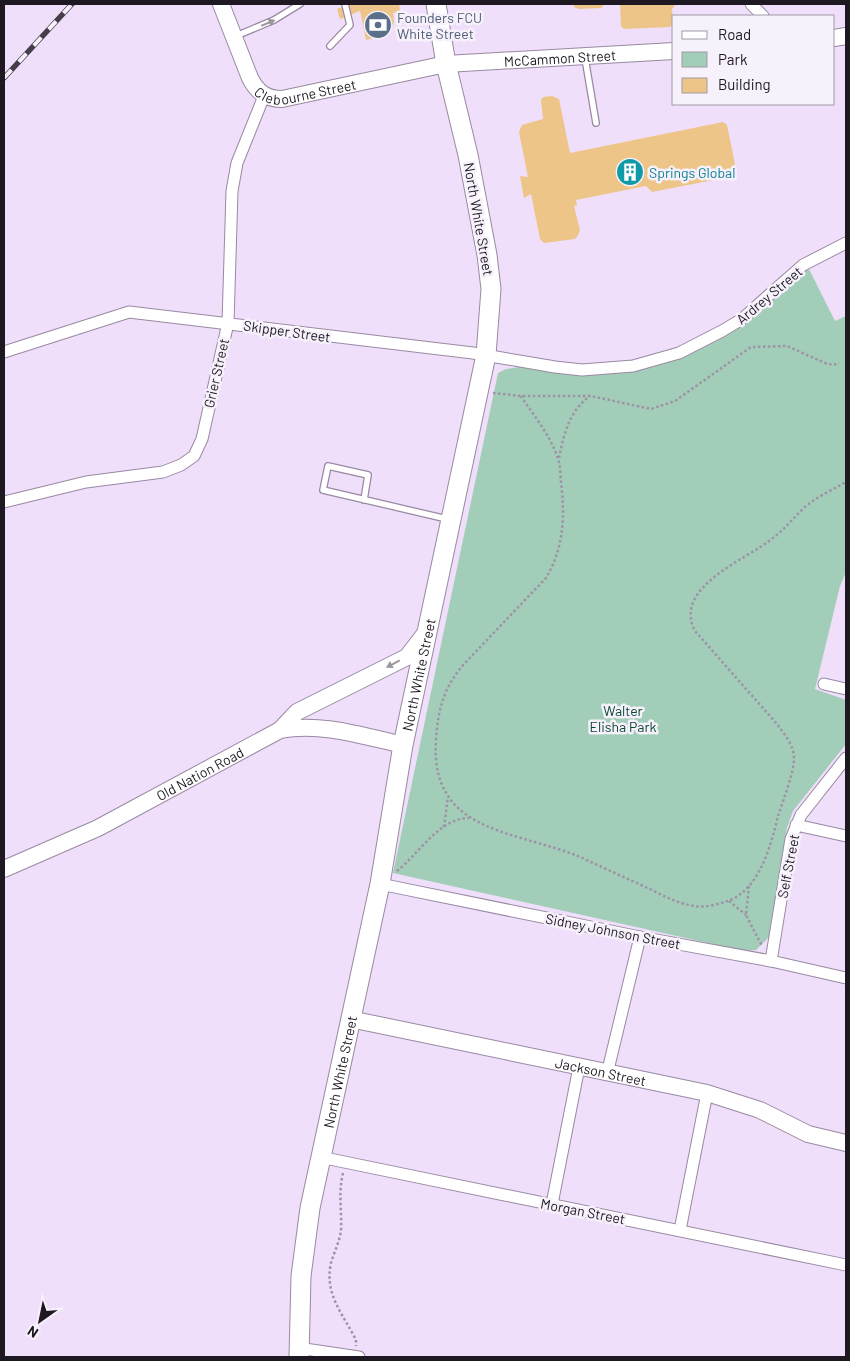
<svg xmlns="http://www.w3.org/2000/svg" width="850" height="1361" viewBox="0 0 850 1361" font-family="Barlow,sans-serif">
	<rect width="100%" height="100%" fill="#f0dffa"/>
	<path fill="#a2ceb9" d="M 807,265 L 835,321 L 846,316 L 846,572 L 840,586 L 815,689 L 846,700 L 846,744 L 793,811 L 787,828 L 769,937 L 756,950 L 744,951 L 393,873 L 498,373 L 506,369 L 532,365 L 612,371 L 726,332 Z"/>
	<g fill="#edc589">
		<path d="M 350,4 L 399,4 L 400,11 L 393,13 L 394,22 L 391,28 L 383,29 L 384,36 L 366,40 L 360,11 L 340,19 L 337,9 Z"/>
		<path d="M 573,4 L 605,4 L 601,8 L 579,9 L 574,7 Z"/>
		<path d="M 620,4 L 676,4 L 672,9 L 673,24 L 670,27 L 624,29 L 621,26 Z"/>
		<path d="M 552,96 L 559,99 L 570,153 L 723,122 L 727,125 L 735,164 L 733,168 L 734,176 L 652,192 L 646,186 L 576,200 L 577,205 L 574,206 L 580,230 L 578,235 L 575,239 L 544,243 L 540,239 L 531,194 L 524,198 L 520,176 L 528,177 L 519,132 L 522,125 L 543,119 L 541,100 L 543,97 Z"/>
	</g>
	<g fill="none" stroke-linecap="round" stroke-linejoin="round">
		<g stroke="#9989a2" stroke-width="8">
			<g id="lane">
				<path d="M 236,36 L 274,20 L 300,4"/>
				<path d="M 330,46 L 350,25 L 345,4"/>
				<path d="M 585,58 L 596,123"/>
				<path d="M 364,500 L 368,475 L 328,466 L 323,490 L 447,519"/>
			</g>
		</g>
		<g stroke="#9989a2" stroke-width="13">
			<g id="street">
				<path d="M 751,4 L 763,16"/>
				<path d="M 4,352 L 129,312 L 473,353 L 555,367 L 582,370 L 633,366 L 679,353 L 722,331 L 742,319 L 803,265 L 846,243"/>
				<path d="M 4,502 L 86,482 L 163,472 L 181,465 L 194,456 L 202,439 L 228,323 L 232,191 L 237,163 L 264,96"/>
				<path d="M 824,684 L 846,689"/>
				<path d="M 796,825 L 846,836"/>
				<path d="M 380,884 L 640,937 L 771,961 L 846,978"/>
				<path d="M 771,961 L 791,839 L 801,815 L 846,758"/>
				<path d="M 607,1074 L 640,937"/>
				<path d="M 320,1157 L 846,1265"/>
				<path d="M 552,1204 L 579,1067"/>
				<path d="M 680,1230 L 707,1093"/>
				<path d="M 298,1348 L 359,1357"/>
			</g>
		</g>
		<g stroke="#9989a2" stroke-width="18">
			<g id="secondary">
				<path id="s1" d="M 221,4 L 250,78 C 257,92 266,99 282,99 L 446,64 L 674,51"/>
				<path d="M 834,38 L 846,36"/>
				<path d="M 280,730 L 297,712 L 407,657 L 427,631"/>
				<path id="s2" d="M 4,869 L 98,828 L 280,730 C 321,722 363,736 403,745"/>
				<path id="s3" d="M 350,1019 L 707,1093 L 760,1110 L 808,1134 L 846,1143"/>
			</g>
		</g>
		<g stroke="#9989a2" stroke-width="21">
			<g id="primary">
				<path id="s4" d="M 299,1357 L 301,1276 L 310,1208 L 380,884 L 403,745 L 486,355 L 491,289 L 487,255 L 468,155 L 446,64 L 436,4"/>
			</g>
		</g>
		<g stroke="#9e92a6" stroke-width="2.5" stroke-dasharray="2.5 2.5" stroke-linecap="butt">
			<path d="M 493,393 L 521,396 L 591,396 L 651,409 L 675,401 L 751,347 L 787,346 L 825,363 L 833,365 L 839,363"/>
			<path d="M 521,396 C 534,416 551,436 558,459 C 561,466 560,475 561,482 C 565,516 564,548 546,578 L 464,664 C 444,687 438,709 436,739 C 429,834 516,830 580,857 C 604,868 628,879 652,890 C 666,897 679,904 695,906 C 705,908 718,904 728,901 C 760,889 771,845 778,816 C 783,800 794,774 794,758 C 794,745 784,734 777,724 L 695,631 C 672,587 746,560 773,538 C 785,529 793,518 804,508 C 816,497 832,490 846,482"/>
			<path d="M 559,458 C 564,434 569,411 590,396"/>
			<path d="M 444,827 L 448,797"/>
			<path d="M 397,871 C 419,854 439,818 469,818"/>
			<path d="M 749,886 L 746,915 L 762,946"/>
			<path d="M 729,901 L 746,915"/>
			<path d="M 343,1173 C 338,1193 342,1210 341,1230 C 340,1241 334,1252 331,1263 C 324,1294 343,1314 356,1340 L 356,1346"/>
		</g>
		<use href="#lane" stroke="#fff" stroke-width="5.5"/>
		<use href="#street" stroke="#fff" stroke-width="11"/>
		<use href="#secondary" stroke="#fff" stroke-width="16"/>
		<use href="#primary" stroke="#fff" stroke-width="19"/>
		<g stroke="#453d4a" stroke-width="5.5">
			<path id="rail" d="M 4,78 L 72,4"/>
		</g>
		<use href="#rail" stroke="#f7f1fc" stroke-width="4" stroke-dasharray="11" stroke-linecap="butt"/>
	</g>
	<defs><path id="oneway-solid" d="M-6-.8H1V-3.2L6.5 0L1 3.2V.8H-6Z" transform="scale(1.25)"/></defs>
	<g fill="#9a979c">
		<use href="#oneway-solid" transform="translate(268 23) rotate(-23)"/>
		<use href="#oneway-solid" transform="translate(393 664) rotate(152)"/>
	</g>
	<defs>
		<g id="bank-disc" transform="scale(1.4375)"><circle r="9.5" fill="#5c6f8a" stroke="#f7f1fc"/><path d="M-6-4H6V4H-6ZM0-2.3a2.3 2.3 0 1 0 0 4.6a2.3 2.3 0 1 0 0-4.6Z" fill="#fff"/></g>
		<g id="building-disc" transform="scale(1.4375)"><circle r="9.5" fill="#0f9aa8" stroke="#f7f1fc"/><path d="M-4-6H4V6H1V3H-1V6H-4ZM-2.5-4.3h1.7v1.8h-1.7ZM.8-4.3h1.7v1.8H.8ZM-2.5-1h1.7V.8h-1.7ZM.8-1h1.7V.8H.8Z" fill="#fff"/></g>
	</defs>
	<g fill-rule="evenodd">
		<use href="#bank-disc" x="378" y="25"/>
		<use href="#building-disc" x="630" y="172"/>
	</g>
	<g text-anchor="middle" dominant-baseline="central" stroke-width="5" stroke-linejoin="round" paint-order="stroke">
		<g font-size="14" fill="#4e5e75" stroke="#f7f1fc" text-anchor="start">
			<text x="397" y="17">Founders FCU<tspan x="397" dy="16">White Street</tspan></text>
		</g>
		<g font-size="14" fill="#1e1822" stroke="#f7f1fc">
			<text stroke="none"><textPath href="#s1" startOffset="402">McCammon Street</textPath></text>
			<text stroke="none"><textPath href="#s1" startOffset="144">Clebourne Street</textPath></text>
			<text transform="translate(479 219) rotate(80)">North White Street</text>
			<text transform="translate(769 295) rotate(-40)">Ardrey Street</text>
			<text transform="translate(287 331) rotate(8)">Skipper Street</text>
			<text transform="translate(216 373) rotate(-77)">Grier Street</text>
			<text stroke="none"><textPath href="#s4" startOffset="694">North White Street</textPath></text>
			<text stroke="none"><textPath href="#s2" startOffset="218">Old Nation Road</textPath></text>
			<text transform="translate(788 866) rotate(-79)">Self Street</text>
			<text transform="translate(613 931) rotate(11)">Sidney Johnson Street</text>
			<text stroke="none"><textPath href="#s4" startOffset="289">North White Street</textPath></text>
			<text stroke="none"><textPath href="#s3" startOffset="256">Jackson Street</textPath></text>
			<text transform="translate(583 1211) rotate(11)">Morgan Street</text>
		</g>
		<g font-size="14" fill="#0d838f" stroke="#f7f1fc" text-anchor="start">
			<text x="649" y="172">Springs Global</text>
		</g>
		<g font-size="14" fill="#094833" stroke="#f7f1fc">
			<text x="623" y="710">Walter<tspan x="623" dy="16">Elisha Park</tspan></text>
		</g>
	</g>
	<rect width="850" height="1361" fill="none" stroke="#1e1822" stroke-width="10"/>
	<rect x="672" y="15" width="162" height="90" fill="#f7f1fc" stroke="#a09aa5"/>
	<rect x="682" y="31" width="25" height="8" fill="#ffffff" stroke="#a09aa5"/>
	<text x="718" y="40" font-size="15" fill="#1e1822">Road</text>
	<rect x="682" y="52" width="25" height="15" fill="#a2ceb9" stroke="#a09aa5"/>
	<text x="718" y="65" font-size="15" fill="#1e1822">Park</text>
	<rect x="682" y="78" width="25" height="15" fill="#edc589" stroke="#a09aa5"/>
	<text x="718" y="90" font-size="15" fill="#1e1822">Building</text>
	<g transform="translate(40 1321) rotate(213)" stroke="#f7f1fc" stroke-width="4" paint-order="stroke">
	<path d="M0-4L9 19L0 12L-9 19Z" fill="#1e1822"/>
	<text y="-8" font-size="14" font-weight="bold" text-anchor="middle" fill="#1e1822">N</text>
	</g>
</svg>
